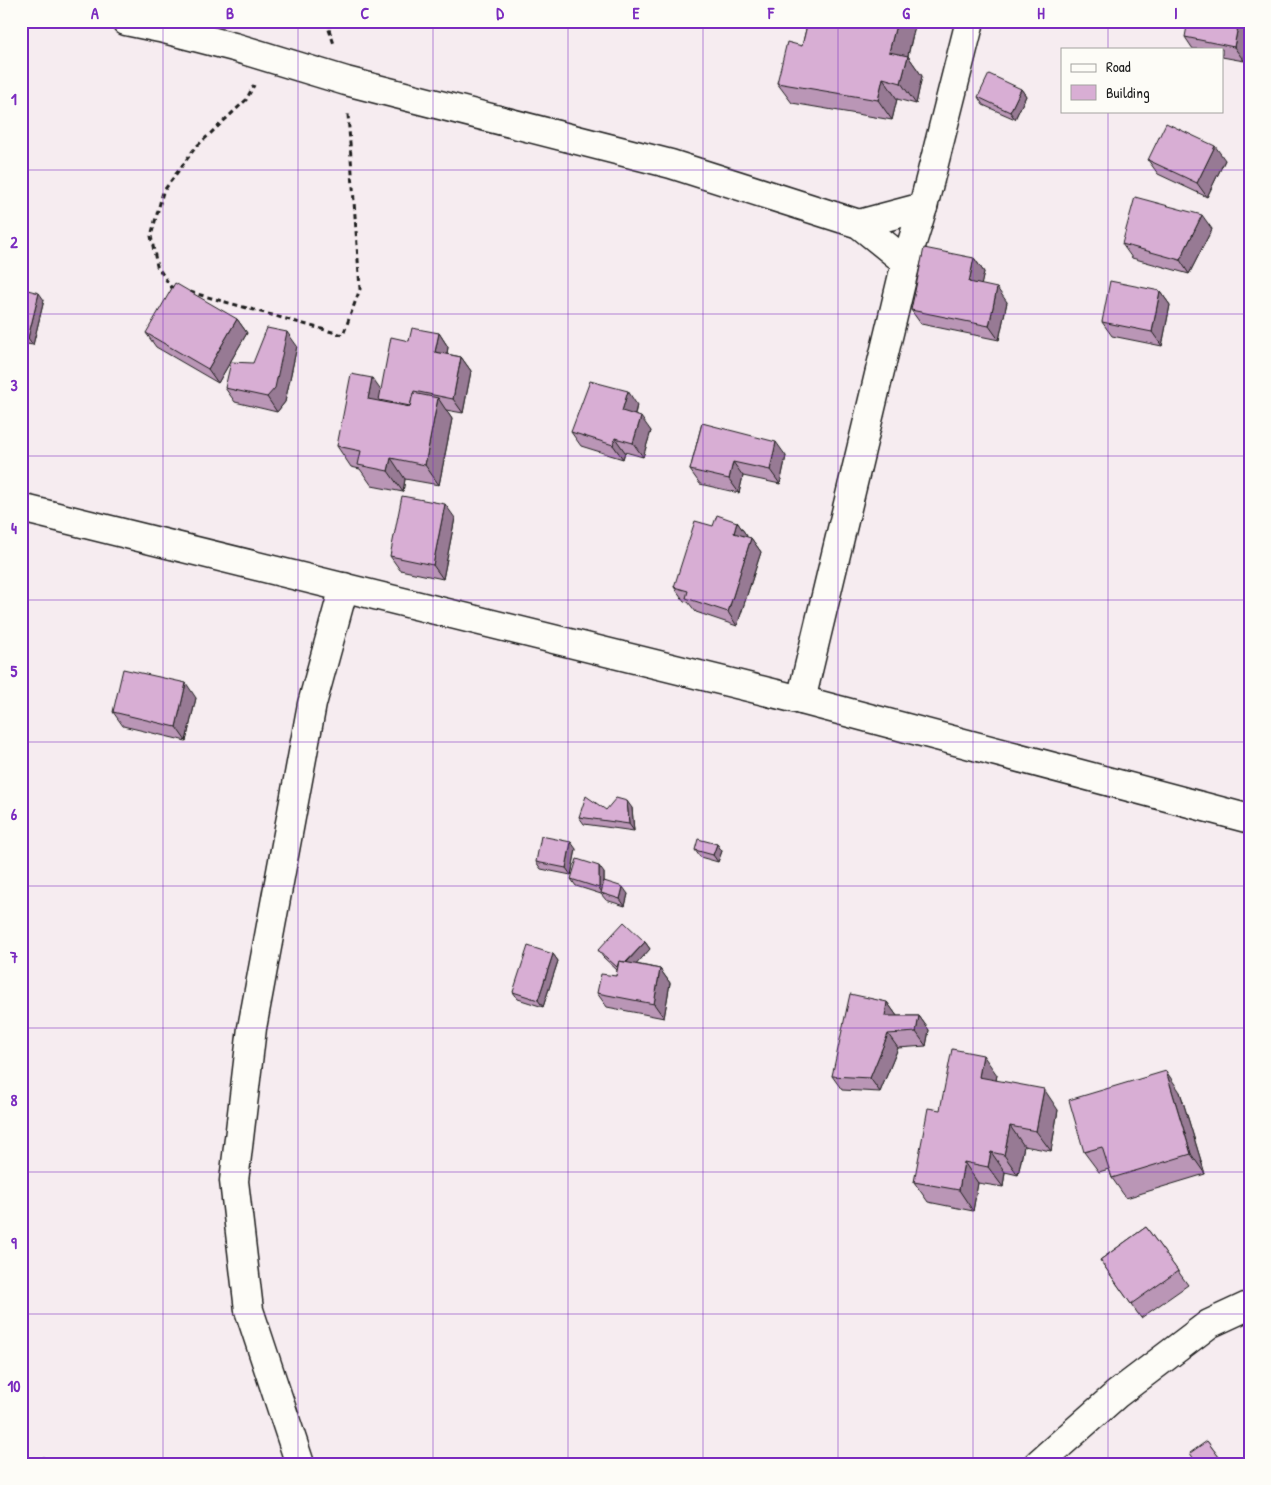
<svg xmlns="http://www.w3.org/2000/svg" width="1271" height="1485" viewBox="0 0 1271 1485" font-family="'Patrick Hand',sans-serif">
	<rect width="100%" height="100%" fill="#f6ecf0"/>
	<filter id="ink" filterUnits="userSpaceOnUse"><feTurbulence type="fractalNoise" baseFrequency=".02" numOctaves="2"/><feDisplacementMap in="SourceGraphic" scale="10" xChannelSelector="R" yChannelSelector="G"/><feConvolveMatrix kernelMatrix="1 2 1 2 8 2 1 2 1" color-interpolation-filters="sRGB"/></filter>
	<g filter="url(#ink)">
		<g fill="none" stroke-linecap="round" stroke-linejoin="round">
			<g stroke="#1c1c1c" stroke-width="31">
				<g id="minor">
					<path d="M 126,21 L 160,28 L 234,47 L 346,81 L 671,164 L 859,224 L 906,262"/>
					<path d="M 859,224 L 923,207"/>
					<path d="M 21,508 L 801,700 L 1250,819"/>
					<path d="M 801,700 L 906,262 L 923,207 L 970,21"/>
					<path d="M 300,1464 L 249,1310 L 234,1181 L 252,1028 L 312,704 L 344,587"/>
					<path d="M 1038,1464 L 1117,1394 L 1209,1324 L 1250,1305"/>
				</g>
			</g>
			<g stroke="#1c1c1c" stroke-width="3" stroke-dasharray="5 4" stroke-linecap="butt">
				<path d="M 326,21 L 334,44"/>
				<path d="M 174,288 L 171,287 L 157,266 L 151,236 L 163,192 L 195,148 L 246,100 L 254,85"/>
				<path d="M 190,292 L 343,335 L 360,289 L 348,114"/>
			</g>
			<use href="#minor" stroke="#fdfcf7" stroke-width="28"/>
		</g>
		<g fill="#ba96b6" stroke="#1c1c1c">
			<path d="M 808,21 L 916,21 L 908,56 L 922,76 L 916,104 L 897,99 L 892,120 L 792,103 L 777,83 L 802,46 Z"/>
			<path d="M 1250,21 L 1250,33 L 1244,61 L 1222,57 L 1222,49 L 1193,49 L 1185,37 Z"/>
			<path d="M 1021,89 L 1026,96 L 1015,119 L 983,105 L 978,97 Z"/>
			<path d="M 1148,160 L 1225,160 L 1207,197 L 1158,174 Z"/>
			<path d="M 1212,229 L 1189,274 L 1132,258 L 1122,244 Z"/>
			<path d="M 974,258 L 984,272 L 981,285 L 1007,302 L 999,340 L 921,324 L 911,310 Z"/>
			<path d="M 1160,291 L 1170,305 L 1162,346 L 1112,336 L 1102,322 Z"/>
			<path d="M 21,295 L 23,297 L 44,300 L 33,345 L 21,343 Z"/>
			<path d="M 237,319 L 247,333 L 218,383 L 156,347 L 146,333 Z"/>
			<path d="M 439,333 L 448,347 L 447,354 L 461,357 L 471,371 L 463,413 L 446,410 L 452,419 L 439,485 L 405,479 L 403,492 L 372,486 L 360,469 L 351,467 L 337,446 L 381,390 L 409,341 Z"/>
			<path d="M 297,346 L 285,402 L 277,412 L 235,402 L 225,388 L 253,363 Z"/>
			<path d="M 637,405 L 635,415 L 651,431 L 643,457 L 625,452 L 623,459 L 581,446 L 571,432 Z"/>
			<path d="M 702,423 L 786,456 L 780,484 L 743,476 L 739,493 L 700,484 L 690,470 Z"/>
			<path d="M 455,518 L 443,579 L 400,570 L 390,556 Z"/>
			<path d="M 737,522 L 747,536 L 746,537 L 751,538 L 761,552 L 737,626 L 696,612 L 688,602 L 684,601 L 674,587 L 713,526 Z"/>
			<path d="M 196,698 L 186,741 L 123,726 L 113,712 Z"/>
			<path d="M 632,808 L 634,831 L 584,824 L 579,817 L 606,810 Z"/>
			<path d="M 717,844 L 722,851 L 718,862 L 700,857 L 695,850 Z"/>
			<path d="M 576,849 L 571,875 L 541,869 L 536,862 Z"/>
			<path d="M 604,873 L 604,881 L 628,894 L 625,906 L 606,900 L 601,894 L 576,886 L 571,879 Z"/>
			<path d="M 645,942 L 650,949 L 636,964 L 660,969 L 670,983 L 664,1018 L 607,1007 L 597,993 L 616,976 L 617,970 L 603,957 L 598,950 Z"/>
			<path d="M 553,954 L 558,961 L 543,1007 L 518,999 L 513,992 Z"/>
			<path d="M 887,1002 L 897,1016 L 919,1016 L 929,1030 L 926,1046 L 898,1048 L 880,1092 L 842,1090 L 832,1076 Z"/>
			<path d="M 997,1075 L 996,1080 L 1058,1110 L 1051,1151 L 1024,1146 L 1018,1175 L 1005,1172 L 1003,1187 L 978,1183 L 973,1211 L 928,1202 L 914,1182 L 940,1110 Z"/>
			<path d="M 1180,1092 L 1205,1174 L 1126,1198 L 1112,1178 L 1109,1169 L 1099,1172 L 1084,1152 Z"/>
			<path d="M 1146,1227 L 1188,1285 L 1141,1318 L 1100,1260 Z"/>
			<path d="M 1207,1441 L 1224,1464 L 1197,1464 Z"/>
		</g>
		<g fill="#977a94" stroke="#1c1c1c">
			<path d="M 897,21 L 916,21 L 904,72 L 889,52 Z"/>
			<path d="M 1239,21 L 1250,21 L 1250,33 L 1244,61 L 1234,47 Z"/>
			<path d="M 908,56 L 922,76 L 916,104 L 901,83 Z"/>
			<path d="M 883,78 L 897,99 L 892,120 L 878,100 Z"/>
			<path d="M 1021,89 L 1026,96 L 1015,119 L 1010,112 Z"/>
			<path d="M 1215,146 L 1225,160 L 1207,197 L 1197,183 Z"/>
			<path d="M 1202,215 L 1212,229 L 1189,274 L 1180,260 Z"/>
			<path d="M 974,258 L 984,272 L 979,296 L 969,282 Z"/>
			<path d="M 997,288 L 1007,302 L 999,340 L 989,326 Z"/>
			<path d="M 1160,291 L 1170,305 L 1162,346 L 1152,332 Z"/>
			<path d="M 39,293 L 44,300 L 33,345 L 28,338 Z"/>
			<path d="M 237,319 L 247,333 L 218,383 L 208,369 Z"/>
			<path d="M 287,332 L 297,346 L 285,402 L 277,412 L 267,397 Z"/>
			<path d="M 439,333 L 448,347 L 445,366 L 435,352 Z"/>
			<path d="M 461,357 L 471,371 L 463,413 L 453,399 Z"/>
			<path d="M 372,378 L 387,399 L 379,400 L 385,409 L 368,399 Z"/>
			<path d="M 628,391 L 637,405 L 632,425 L 622,411 Z"/>
			<path d="M 438,398 L 452,419 L 439,485 L 425,465 Z"/>
			<path d="M 641,417 L 651,431 L 643,457 L 633,443 Z"/>
			<path d="M 615,438 L 625,452 L 623,459 L 613,445 Z"/>
			<path d="M 776,442 L 786,456 L 780,484 L 770,470 Z"/>
			<path d="M 391,458 L 405,479 L 403,492 L 388,471 Z"/>
			<path d="M 733,462 L 743,476 L 739,493 L 729,479 Z"/>
			<path d="M 445,504 L 455,518 L 443,579 L 433,565 Z"/>
			<path d="M 737,522 L 747,536 L 743,547 L 734,533 Z"/>
			<path d="M 751,538 L 761,552 L 737,626 L 728,612 Z"/>
			<path d="M 186,683 L 196,698 L 186,741 L 176,727 Z"/>
			<path d="M 627,801 L 632,808 L 634,831 L 629,824 Z"/>
			<path d="M 571,842 L 576,849 L 571,875 L 566,868 Z"/>
			<path d="M 717,844 L 722,851 L 718,862 L 713,855 Z"/>
			<path d="M 599,866 L 604,873 L 604,895 L 599,888 Z"/>
			<path d="M 623,887 L 628,894 L 625,906 L 620,899 Z"/>
			<path d="M 645,942 L 650,949 L 625,977 L 620,970 Z"/>
			<path d="M 553,954 L 558,961 L 543,1007 L 538,1000 Z"/>
			<path d="M 660,969 L 670,983 L 664,1018 L 654,1004 Z"/>
			<path d="M 887,1002 L 897,1016 L 894,1030 L 885,1016 Z"/>
			<path d="M 919,1016 L 929,1030 L 926,1046 L 916,1032 Z"/>
			<path d="M 888,1034 L 898,1048 L 880,1092 L 870,1078 Z"/>
			<path d="M 983,1055 L 997,1075 L 993,1097 L 979,1077 Z"/>
			<path d="M 1166,1071 L 1180,1092 L 1205,1174 L 1191,1154 Z"/>
			<path d="M 1044,1089 L 1058,1110 L 1051,1151 L 1036,1131 Z"/>
			<path d="M 1010,1126 L 1024,1146 L 1018,1175 L 1004,1155 Z"/>
			<path d="M 991,1152 L 1005,1172 L 1003,1187 L 988,1167 Z"/>
			<path d="M 964,1162 L 978,1183 L 973,1211 L 959,1190 Z"/>
			<path d="M 44,1457 L 49,1464 L 46,1464 Z"/>
		</g>
		<g fill="#d8aed4" stroke="#1c1c1c">
			<path d="M 808,21 L 897,21 L 889,52 L 908,56 L 901,83 L 883,78 L 878,100 L 777,83 L 787,42 L 802,46 Z"/>
			<path d="M 1188,21 L 1239,21 L 1234,47 L 1185,37 Z"/>
			<path d="M 989,74 L 1021,89 L 1010,112 L 978,97 Z"/>
			<path d="M 1166,123 L 1215,146 L 1197,183 L 1148,160 Z"/>
			<path d="M 1135,197 L 1202,215 L 1180,260 L 1122,244 Z"/>
			<path d="M 924,248 L 974,258 L 969,282 L 997,288 L 989,326 L 911,310 Z"/>
			<path d="M 1110,281 L 1160,291 L 1152,332 L 1102,322 Z"/>
			<path d="M 175,283 L 237,319 L 208,369 L 146,333 Z"/>
			<path d="M 24,289 L 39,293 L 28,338 L 21,337 L 21,303 Z"/>
			<path d="M 267,328 L 287,332 L 275,388 L 267,397 L 225,388 L 231,362 L 253,363 Z"/>
			<path d="M 412,328 L 439,333 L 435,352 L 461,357 L 453,399 L 414,391 L 410,406 L 379,400 L 391,337 L 409,341 Z"/>
			<path d="M 351,374 L 372,378 L 368,399 L 410,407 L 413,393 L 438,398 L 425,465 L 391,458 L 388,471 L 358,465 L 361,451 L 337,446 Z"/>
			<path d="M 590,381 L 628,391 L 622,411 L 641,417 L 633,443 L 615,438 L 613,445 L 571,432 Z"/>
			<path d="M 702,423 L 776,442 L 770,470 L 733,462 L 729,479 L 690,470 Z"/>
			<path d="M 402,496 L 445,504 L 433,565 L 390,556 Z"/>
			<path d="M 717,515 L 737,522 L 734,533 L 751,538 L 728,612 L 686,598 L 688,591 L 674,587 L 695,521 L 713,526 Z"/>
			<path d="M 123,669 L 186,683 L 176,727 L 113,712 Z"/>
			<path d="M 586,796 L 606,810 L 616,798 L 627,801 L 629,824 L 579,817 Z"/>
			<path d="M 541,836 L 571,842 L 566,868 L 536,862 Z"/>
			<path d="M 698,839 L 717,844 L 713,855 L 695,850 Z"/>
			<path d="M 577,859 L 599,866 L 599,888 L 571,879 Z"/>
			<path d="M 604,881 L 623,887 L 620,899 L 601,893 Z"/>
			<path d="M 624,922 L 645,942 L 626,962 L 619,961 L 617,967 L 598,950 Z"/>
			<path d="M 528,946 L 553,954 L 538,1000 L 513,992 Z"/>
			<path d="M 619,961 L 660,969 L 654,1004 L 597,993 L 601,974 L 616,976 Z"/>
			<path d="M 850,994 L 887,1002 L 885,1016 L 919,1016 L 916,1032 L 888,1034 L 870,1078 L 832,1076 Z"/>
			<path d="M 952,1049 L 983,1055 L 979,1077 L 1044,1089 L 1036,1131 L 1010,1126 L 1004,1155 L 991,1152 L 988,1167 L 964,1162 L 959,1190 L 914,1182 L 928,1108 L 940,1110 Z"/>
			<path d="M 1166,1071 L 1191,1154 L 1112,1178 L 1102,1147 L 1084,1152 L 1069,1100 Z"/>
			<path d="M 1146,1227 L 1178,1271 L 1131,1304 L 1100,1260 Z"/>
			<path d="M 1207,1441 L 1219,1457 L 1209,1464 L 1197,1464 L 1190,1453 Z"/>
			<path d="M 44,1457 L 46,1464 L 21,1464 Z"/>
		</g>
	</g>
	<path fill="none" stroke="#7b2cbf" stroke-width="1" stroke-opacity="0.55" d="M 163,21 L 163,1464M 298,21 L 298,1464M 433,21 L 433,1464M 568,21 L 568,1464M 703,21 L 703,1464M 838,21 L 838,1464M 973,21 L 973,1464M 1108,21 L 1108,49M 1108,111 L 1108,1464M 21,170 L 1250,170M 21,314 L 1250,314M 21,456 L 1250,456M 21,600 L 1250,600M 21,742 L 1250,742M 21,886 L 1250,886M 21,1028 L 1250,1028M 21,1172 L 1250,1172M 21,1314 L 1250,1314"/>
	<rect width="1271" height="1485" fill="none" stroke="#fdfcf7" stroke-width="55"/>
	<rect x="1061" y="48" width="162" height="65" fill="#fdfcf7" stroke="#a3a29f"/>
	<rect x="1071" y="64" width="25" height="8" fill="#fdfcf7" stroke="#a3a29f"/>
	<text x="1106" y="72" font-size="15" fill="#1c1c1c">Road</text>
	<rect x="1071" y="85" width="25" height="15" fill="#d8aed4" stroke="#a3a29f"/>
	<text x="1106" y="98" font-size="15" fill="#1c1c1c">Building</text>
	<rect x="28" y="28" width="1216" height="1430" fill="none" stroke="#7b2cbf" stroke-width="2"/>
	<g font-size="16" text-anchor="middle" font-weight="bold" fill="#7b2cbf">
		<text x="95" y="19">A</text>
		<text x="230" y="19">B</text>
		<text x="365" y="19">C</text>
		<text x="500" y="19">D</text>
		<text x="636" y="19">E</text>
		<text x="771" y="19">F</text>
		<text x="906" y="19">G</text>
		<text x="1041" y="19">H</text>
		<text x="1176" y="19">I</text>
		<text x="14" y="105">1</text>
		<text x="14" y="248">2</text>
		<text x="14" y="391">3</text>
		<text x="14" y="534">4</text>
		<text x="14" y="677">5</text>
		<text x="14" y="820">6</text>
		<text x="14" y="963">7</text>
		<text x="14" y="1106">8</text>
		<text x="14" y="1249">9</text>
		<text x="14" y="1392">10</text>
	</g>
</svg>
